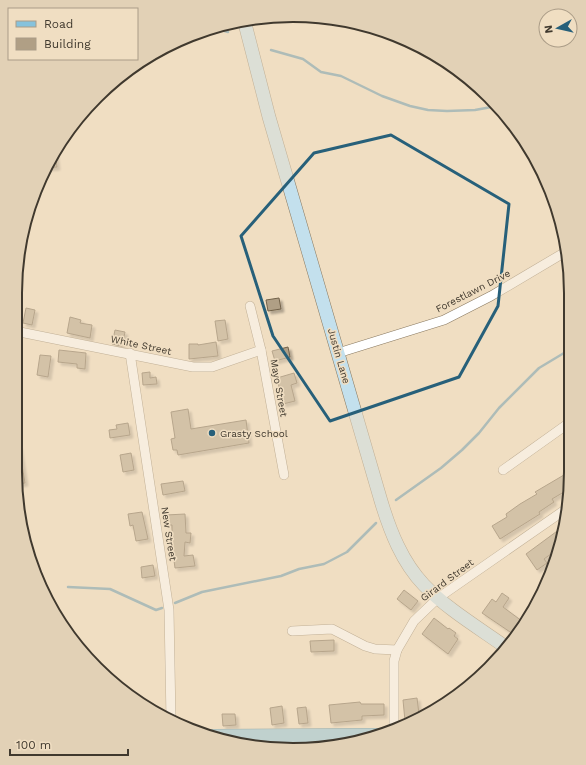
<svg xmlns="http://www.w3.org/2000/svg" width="586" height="765" viewBox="0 0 586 765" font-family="'Work Sans',sans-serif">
	<defs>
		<filter id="shadow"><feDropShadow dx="3" dy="3" stdDeviation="1" flood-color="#0004"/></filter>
	</defs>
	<rect width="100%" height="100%" fill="#f0dec2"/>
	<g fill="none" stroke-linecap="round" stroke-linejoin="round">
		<g stroke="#5d93aa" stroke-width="2.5">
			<path d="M 214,28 L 228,32"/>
			<path d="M 271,50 L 303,59 L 321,72 L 341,76 L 382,96 L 410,106 L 428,110 L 447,111 L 475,110 L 497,106"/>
			<path d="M 396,500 L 441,468 L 462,450 L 479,433 L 499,408 L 539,368 L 569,350"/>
			<path d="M 68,587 L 110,589 L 156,610 L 162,608"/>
			<path d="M 175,603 L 202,592 L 281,576 L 299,569 L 324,564 L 347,552 L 376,523"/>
		</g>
	</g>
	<g fill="#b09f85" stroke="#716149" filter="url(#shadow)">
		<path d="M 55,151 L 57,167 L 45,168 L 51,159 Z"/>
		<path d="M 279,298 L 281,309 L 268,311 L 266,300 Z"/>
		<path d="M 26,308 L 35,310 L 32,325 L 23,323 Z"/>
		<path d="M 70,317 L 81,320 L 80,323 L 92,325 L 90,338 L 67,333 Z"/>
		<path d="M 225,320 L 228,339 L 218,341 L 215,321 Z"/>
		<path d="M 115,330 L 125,332 L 122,346 L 112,344 Z"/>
		<path d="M 216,342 L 218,356 L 189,359 L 189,344 L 198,344 L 198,345 Z"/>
		<path d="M 288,347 L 290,357 L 275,361 L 272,351 Z"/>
		<path d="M 59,350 L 86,353 L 85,369 L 77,368 L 77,364 L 58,362 Z"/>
		<path d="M 40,355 L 51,356 L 48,377 L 37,375 Z"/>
		<path d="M 150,372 L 150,378 L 156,377 L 157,384 L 143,385 L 142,373 Z"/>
		<path d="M 294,373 L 297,383 L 291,385 L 295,401 L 283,404 L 277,378 Z"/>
		<path d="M 188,409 L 191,429 L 246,420 L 249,443 L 178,455 L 177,450 L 173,450 L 171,439 L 175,438 L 171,412 Z"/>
		<path d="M 128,423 L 130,435 L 110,438 L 109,430 L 117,429 L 116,425 Z"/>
		<path d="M 15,446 L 19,446 L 25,483 L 17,484 Z"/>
		<path d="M 131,453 L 134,470 L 123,472 L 120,455 Z"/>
		<path d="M 569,472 L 569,489 L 552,499 L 554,502 L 539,512 L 540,514 L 500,539 L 492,526 L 507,517 L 506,514 L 520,504 L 537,494 L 535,492 Z"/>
		<path d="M 183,481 L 185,491 L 163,495 L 161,484 Z"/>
		<path d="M 142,512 L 148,539 L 136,541 L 133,525 L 130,526 L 128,514 Z"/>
		<path d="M 185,514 L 186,533 L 191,533 L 190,543 L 185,542 L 184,556 L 193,555 L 195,566 L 175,568 L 172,546 L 172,525 L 166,525 L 166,515 Z"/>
		<path d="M 564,526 L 559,548 L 544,559 L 547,563 L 537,570 L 526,554 Z"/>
		<path d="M 153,565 L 155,576 L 142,578 L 141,567 Z"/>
		<path d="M 404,590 L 418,601 L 411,610 L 397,599 Z"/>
		<path d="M 502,593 L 509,598 L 503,607 L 526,624 L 516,636 L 482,613 L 492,599 L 496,602 Z"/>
		<path d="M 434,618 L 448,629 L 449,628 L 456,633 L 454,636 L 458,639 L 448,654 L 422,634 Z"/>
		<path d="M 334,640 L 334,651 L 311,652 L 310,641 Z"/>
		<path d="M 417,698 L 419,714 L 416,714 L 416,719 L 405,721 L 403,700 Z"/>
		<path d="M 360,702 L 361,704 L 384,704 L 384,715 L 362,716 L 362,720 L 331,723 L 329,705 Z"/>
		<path d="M 282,706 L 284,723 L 272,725 L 270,708 Z"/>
		<path d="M 306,707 L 308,723 L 299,724 L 297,708 Z"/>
		<path d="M 222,714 L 235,714 L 236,725 L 223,726 Z"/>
	</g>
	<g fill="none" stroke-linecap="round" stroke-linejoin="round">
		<g stroke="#897960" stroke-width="10">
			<g id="minor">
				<path d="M 40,179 L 42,179"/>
				<path d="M 250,306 L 261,350 L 284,475"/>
				<path d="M 15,331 L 193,367 L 212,367 L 261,350"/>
				<path d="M 130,353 L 169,610 L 171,720"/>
				<path d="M 338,353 L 444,320 L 491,296 L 567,251"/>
				<path d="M 503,470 L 569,423"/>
				<path d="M 292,631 L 332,629 L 365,646 L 375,649 L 397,650"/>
				<path d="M 394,730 L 394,661 L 397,650 L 414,621 L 438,598 L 569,507"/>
				<path d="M 304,738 L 305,749"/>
			</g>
		</g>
		<g stroke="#897960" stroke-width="14">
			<path id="secondary" d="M 244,20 L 269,117 L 381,501 C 390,531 402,562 424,585 C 447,609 479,628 507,648"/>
		</g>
		<g stroke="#3a7790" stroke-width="16">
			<path id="primary" d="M 213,737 L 378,736"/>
		</g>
		<use href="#minor" stroke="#fff" stroke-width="9"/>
		<use href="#secondary" stroke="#c3e0ed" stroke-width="13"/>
		<use href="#primary" stroke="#86c2dc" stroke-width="15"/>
	</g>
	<path d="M0 0H586V765H0ZM 391,135 L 509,204 L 498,306 L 459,377 L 330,421 L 273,336 L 241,236 L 314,153 Z" fill="#f0dec2" fill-opacity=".55" fill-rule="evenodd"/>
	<path fill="none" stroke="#27607a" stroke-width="3" stroke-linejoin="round" d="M 391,135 L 509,204 L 498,306 L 459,377 L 330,421 L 273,336 L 241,236 L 314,153 Z"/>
	<circle fill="#27607a" stroke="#f0dec2" stroke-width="1.5" cx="212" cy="433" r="4"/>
	<g text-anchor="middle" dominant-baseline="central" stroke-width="3" stroke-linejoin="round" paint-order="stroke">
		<g font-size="10" fill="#40392e" stroke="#f0dec2">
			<text transform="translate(473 291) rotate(-27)">Forestlawn Drive</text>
			<text transform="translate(141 345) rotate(12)">White Street</text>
			<text transform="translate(339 356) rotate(74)">Justin Lane</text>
			<text transform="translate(279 388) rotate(80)">Mayo Street</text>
			<text transform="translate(169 534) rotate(81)">New Street</text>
			<text transform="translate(447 580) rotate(-37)">Girard Street</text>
		</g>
		<g font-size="10" fill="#40392e" stroke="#f0dec2" text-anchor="start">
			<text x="220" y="433">Grasty School</text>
		</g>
	</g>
	<path d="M0 0H586V765H0ZM293 22H293A271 271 0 0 1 564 293V472A271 271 0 0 1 293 743H293A271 271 0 0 1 22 472V293A271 271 0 0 1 293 22Z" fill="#e2d1b6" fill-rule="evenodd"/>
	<path fill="none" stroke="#40392e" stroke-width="2" d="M293 22H293A271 271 0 0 1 564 293V472A271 271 0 0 1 293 743H293A271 271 0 0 1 22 472V293A271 271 0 0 1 293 22Z"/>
	<rect x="8" y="8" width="130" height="52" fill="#f0dec2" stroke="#aa9c87"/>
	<rect x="16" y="21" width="20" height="6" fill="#86c2dc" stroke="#aa9c87"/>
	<text x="44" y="28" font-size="12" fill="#40392e">Road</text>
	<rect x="16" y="38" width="20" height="12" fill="#b09f85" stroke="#aa9c87"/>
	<text x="44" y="48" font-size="12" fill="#40392e">Building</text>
	<g transform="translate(558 28) rotate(262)"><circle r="19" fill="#f0dec2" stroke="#aa9c87"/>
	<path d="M0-3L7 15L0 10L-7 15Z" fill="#27607a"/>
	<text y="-6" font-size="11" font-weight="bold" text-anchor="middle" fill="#40392e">N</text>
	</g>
	<path d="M10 749v6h118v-6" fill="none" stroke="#40392e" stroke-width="2"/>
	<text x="16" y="749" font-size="12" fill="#40392e" stroke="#f0dec2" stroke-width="3" paint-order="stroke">100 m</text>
</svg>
